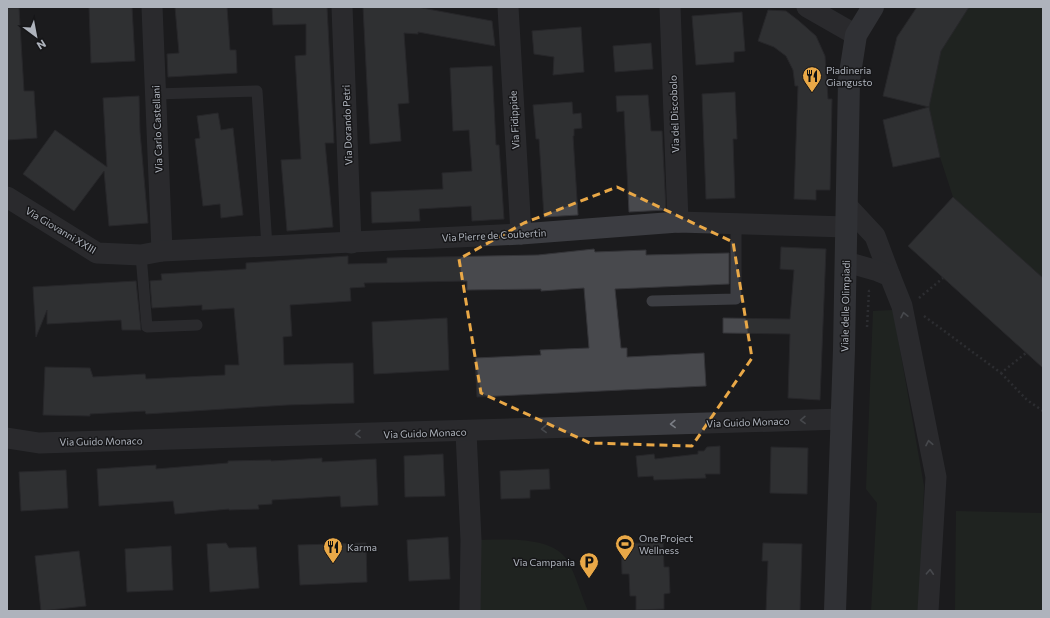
<svg xmlns="http://www.w3.org/2000/svg" width="1050" height="618" viewBox="0 0 1050 618" font-family="Commissioner,sans-serif">
	<rect width="100%" height="100%" fill="#1b1b1d"/>
	<g fill="#252d25">
		<path d="M 917,7 L 1043,7 L 1043,368 L 908,246 L 953,197 L 940,157 L 893,167 L 883,120 L 928,107 L 883,96 L 896,44 Z"/>
		<path d="M 893,310 L 924,486 L 920,611 L 871,611 L 877,503 L 866,489 L 873,311 Z"/>
		<path d="M 956,511 L 1043,513 L 1043,611 L 955,611 Z"/>
		<path d="M 471,540 C 497,540 551,534 567,560 C 576,575 581,595 588,611 L 470,611 Z"/>
	</g>
	<g fill="#48494d" stroke="#353539">
		<path d="M 89,7 L 132,7 L 135,61 L 91,63 Z"/>
		<path d="M 175,7 L 227,7 L 230,50 L 236,50 L 237,73 L 168,77 L 167,54 L 179,53 Z"/>
		<path d="M 272,7 L 327,7 L 334,143 L 325,143 L 333,227 L 287,231 L 281,160 L 301,159 L 295,56 L 306,55 L 306,24 L 273,25 Z"/>
		<path d="M 363,7 L 417,7 L 492,21 L 495,46 L 418,32 L 418,34 L 404,33 L 409,103 L 398,104 L 401,141 L 370,144 Z"/>
		<path d="M 917,7 L 969,7 L 941,51 L 929,107 L 883,96 L 897,37 Z"/>
		<path d="M 7,8 L 19,8 L 24,91 L 34,91 L 37,138 L 7,140 Z"/>
		<path d="M 768,10 L 786,11 L 799,21 L 816,36 L 825,56 L 828,99 L 832,99 L 830,190 L 816,190 L 816,200 L 794,199 L 798,86 L 795,86 L 793,70 L 786,56 L 774,47 L 758,41 Z"/>
		<path d="M 742,12 L 745,51 L 734,52 L 734,62 L 696,65 L 692,16 Z"/>
		<path d="M 581,27 L 584,72 L 553,75 L 554,57 L 534,54 L 532,31 Z"/>
		<path d="M 651,43 L 653,69 L 615,72 L 613,46 Z"/>
		<path d="M 492,66 L 496,145 L 499,145 L 504,219 L 472,221 L 471,206 L 419,209 L 420,221 L 372,223 L 371,192 L 443,189 L 442,173 L 472,171 L 469,130 L 453,131 L 450,68 Z"/>
		<path d="M 735,92 L 737,139 L 733,139 L 735,198 L 706,199 L 702,94 Z"/>
		<path d="M 648,95 L 651,131 L 662,131 L 666,210 L 629,212 L 624,111 L 617,112 L 616,96 Z"/>
		<path d="M 139,96 L 140,132 L 148,223 L 109,226 L 104,171 L 74,211 L 23,174 L 55,130 L 107,167 L 103,98 Z"/>
		<path d="M 572,102 L 573,114 L 581,113 L 582,128 L 574,129 L 574,136 L 573,136 L 578,215 L 544,217 L 539,139 L 536,139 L 533,105 Z"/>
		<path d="M 929,107 L 940,157 L 893,167 L 883,120 Z"/>
		<path d="M 218,113 L 221,130 L 233,128 L 243,215 L 221,218 L 220,204 L 203,206 L 195,139 L 200,138 L 197,116 Z"/>
		<path d="M 953,197 L 1043,278 L 1043,368 L 908,246 Z"/>
		<path d="M 781,247 L 826,249 L 820,400 L 788,398 L 790,334 L 723,333 L 723,318 L 790,319 L 794,270 L 780,269 Z"/>
		<path d="M 594,249 L 595,252 L 646,250 L 646,255 L 729,253 L 729,284 L 615,289 L 621,348 L 627,348 L 627,357 L 704,353 L 706,386 L 477,397 L 475,358 L 541,355 L 540,350 L 589,348 L 584,288 L 541,291 L 541,289 L 467,290 L 467,281 L 364,283 L 365,287 L 350,288 L 351,301 L 290,305 L 292,336 L 283,337 L 284,365 L 353,363 L 354,403 L 287,405 L 146,414 L 145,411 L 90,414 L 90,416 L 43,415 L 45,367 L 90,368 L 93,377 L 145,374 L 146,379 L 225,375 L 225,365 L 239,365 L 234,308 L 202,310 L 202,305 L 152,308 L 150,281 L 162,280 L 161,274 L 246,269 L 246,263 L 348,256 L 348,264 L 387,263 L 387,258 L 538,255 Z"/>
		<path d="M 136,281 L 141,330 L 122,330 L 121,320 L 47,324 L 47,310 L 36,337 L 33,287 Z"/>
		<path d="M 447,318 L 449,370 L 374,374 L 372,322 Z"/>
		<path d="M 720,446 L 720,474 L 705,474 L 706,478 L 654,480 L 653,476 L 638,477 L 636,456 L 654,454 L 655,459 L 698,454 L 698,451 L 704,451 L 707,447 Z"/>
		<path d="M 771,447 L 808,448 L 807,494 L 770,493 Z"/>
		<path d="M 443,454 L 445,496 L 405,497 L 404,456 Z"/>
		<path d="M 322,458 L 322,462 L 376,459 L 378,505 L 341,507 L 340,496 L 272,500 L 272,504 L 258,505 L 259,509 L 229,510 L 229,509 L 175,514 L 173,501 L 99,506 L 97,469 L 156,465 L 156,469 L 228,463 L 228,461 L 271,460 L 271,461 Z"/>
		<path d="M 549,469 L 550,489 L 530,490 L 530,498 L 501,499 L 500,471 Z"/>
		<path d="M 66,470 L 68,508 L 21,511 L 19,472 Z"/>
		<path d="M 448,537 L 450,579 L 409,581 L 407,540 Z"/>
		<path d="M 663,542 L 664,567 L 669,567 L 670,593 L 664,594 L 664,609 L 636,610 L 636,596 L 630,596 L 629,574 L 622,574 L 621,544 Z"/>
		<path d="M 226,543 L 229,548 L 256,547 L 259,588 L 210,592 L 207,544 Z"/>
		<path d="M 366,543 L 367,582 L 300,585 L 298,545 Z"/>
		<path d="M 763,543 L 802,544 L 800,611 L 766,611 L 768,561 L 762,561 Z"/>
		<path d="M 171,546 L 173,590 L 127,592 L 125,549 Z"/>
		<path d="M 79,551 L 86,606 L 41,611 L 35,556 Z"/>
	</g>
	<g fill="none" stroke-linecap="round" stroke-linejoin="round">
		<g stroke="#424449" stroke-width="2.5" stroke-dasharray="2 3" stroke-linecap="butt">
			<path d="M 919,298 L 943,278"/>
			<path d="M 924,316 L 1001,373 L 1026,353"/>
			<path d="M 867,327 L 869,291 L 872,290"/>
			<path d="M 1001,373 L 1027,400 L 1043,411"/>
		</g>
		<g stroke="#3c3d42" stroke-width="11">
			<path d="M 155,94 L 257,91 L 267,247"/>
			<path d="M 141,255 L 147,327 L 197,325"/>
			<path d="M 652,301 L 736,299 L 736,225"/>
		</g>
		<g stroke="#3c3d42" stroke-width="21">
			<path d="M 152,7 L 162,251"/>
			<path d="M 342,7 L 351,243"/>
			<path d="M 508,7 L 521,234"/>
			<path d="M 670,7 L 678,222"/>
			<path d="M 807,7 L 856,35"/>
			<path d="M 7,197 L 97,253 L 141,255 L 162,251 L 521,234 L 678,222 L 847,227"/>
			<path d="M 848,207 L 875,236 L 890,276"/>
			<path d="M 846,262 L 878,271 L 890,276 L 902,306 L 936,477 L 928,611"/>
			<path d="M 466,432 L 471,540 L 470,611"/>
			<path d="M 7,438 L 39,443 L 842,419"/>
		</g>
		<path stroke="#4a4c52" stroke-width="22" d="M 835,611 L 844,350 L 849,80 L 856,35 L 873,7"/>
	</g>
	<defs><path id="oneway-chevron" d="M-2-3.5L2.5 0L-2 3.5" fill="none" stroke-width="1.6" stroke-linecap="round" stroke-linejoin="round"/></defs>
	<g stroke="#7b7e85">
		<use href="#oneway-chevron" transform="translate(904 315) rotate(-102)"/>
		<use href="#oneway-chevron" transform="translate(803 420) rotate(179)"/>
		<use href="#oneway-chevron" transform="translate(673 424) rotate(178)"/>
		<use href="#oneway-chevron" transform="translate(544 429) rotate(178)"/>
		<use href="#oneway-chevron" transform="translate(358 434) rotate(178)"/>
		<use href="#oneway-chevron" transform="translate(929 443) rotate(-101)"/>
		<use href="#oneway-chevron" transform="translate(930 572) rotate(-87)"/>
	</g>
	<path d="M0 0H1050V618H0ZM 617,187 L 733,242 L 752,358 L 692,446 L 590,443 L 481,393 L 459,259 L 524,223 Z" fill="#1b1b1d" fill-opacity=".55" fill-rule="evenodd"/>
	<path fill="none" stroke="#e9a847" stroke-width="3" stroke-dasharray="8 5" stroke-linejoin="round" d="M 617,187 L 733,242 L 752,358 L 692,446 L 590,443 L 481,393 L 459,259 L 524,223 Z"/>
	<defs>
		<g id="restaurant-pin" transform="scale(1)"><path d="M0 17L-7.5 6A9.5 9.5 0 1 1 7.5 6Z" fill="#e9a847" stroke="#161618"/><path d="M-5-6h1v4h1v-4h1v4h1v-4h1v5L-1.5 .5V6h-2V.5L-5-1ZM5-6V6H3V1.5H1.5Q1.5-4 5-6Z" fill="#111"/></g>
		<g id="stadium-pin" transform="scale(1)"><path d="M0 17L-7.5 6A9.5 9.5 0 1 1 7.5 6Z" fill="#e9a847" stroke="#161618"/><path d="M0-5a6.5 5 0 1 0 0 10a6.5 5 0 1 0 0-10ZM-3.5-1.8h7v3.6h-7Z" fill="#111"/></g>
		<g id="parking-pin" transform="scale(1)"><path d="M0 17L-7.5 6A9.5 9.5 0 1 1 7.5 6Z" fill="#e9a847" stroke="#161618"/><path d="M-3.5-5.5H1a3.5 3.5 0 0 1 0 7H-1V5.5H-3.5ZM-1-3.4V-.6H.8a1.4 1.4 0 0 0 0-2.8Z" fill="#111"/></g>
	</defs>
	<g fill-rule="evenodd">
		<use href="#restaurant-pin" x="812" y="76"/>
		<use href="#stadium-pin" x="625" y="544"/>
		<use href="#restaurant-pin" x="333" y="547"/>
		<use href="#parking-pin" x="589" y="562"/>
	</g>
	<g text-anchor="middle" dominant-baseline="central" stroke-width="3" stroke-linejoin="round" paint-order="stroke">
		<g font-size="10" fill="#aeb3bc" stroke="#161618" text-anchor="start">
			<text x="826" y="70">Piadineria<tspan x="826" dy="12">Giangusto</tspan></text>
			<text x="639" y="538">One Project<tspan x="639" dy="12">Wellness</tspan></text>
			<text x="347" y="547">Karma</text>
			<text x="575" y="562" text-anchor="end">Via Campania</text>
		</g>
		<g font-size="10" fill="#aeb3bc" stroke="#161618">
			<text transform="translate(674 114) rotate(-92)">Via del Discobolo</text>
			<text transform="translate(514 120) rotate(-93)">Via Fidippide</text>
			<text transform="translate(347 125) rotate(-92)">Via Dorando Petri</text>
			<text transform="translate(157 129) rotate(-92)">Via Carlo Castellani</text>
			<text transform="translate(61 230) rotate(31)">Via Giovanni XXIII</text>
			<text transform="translate(494 235) rotate(-3)">Via Pierre de Coubertin</text>
			<text transform="translate(845 306) rotate(-89)">Viale delle Olimpiadi</text>
			<text transform="translate(748 422) rotate(-2)">Via Guido Monaco</text>
			<text transform="translate(425 433) rotate(-2)">Via Guido Monaco</text>
			<text transform="translate(101 441) rotate(-1)">Via Guido Monaco</text>
		</g>
	</g>
	<rect width="1050" height="618" fill="none" stroke="#aeb3bc" stroke-width="16"/>
	<g transform="translate(36 36) rotate(148)" stroke="#161618" stroke-width="3" paint-order="stroke">
	<path d="M0-3L7 15L0 10L-7 15Z" fill="#aeb3bc"/>
	<text y="-6" font-size="11" font-weight="bold" text-anchor="middle" fill="#aeb3bc">N</text>
	</g>
</svg>
